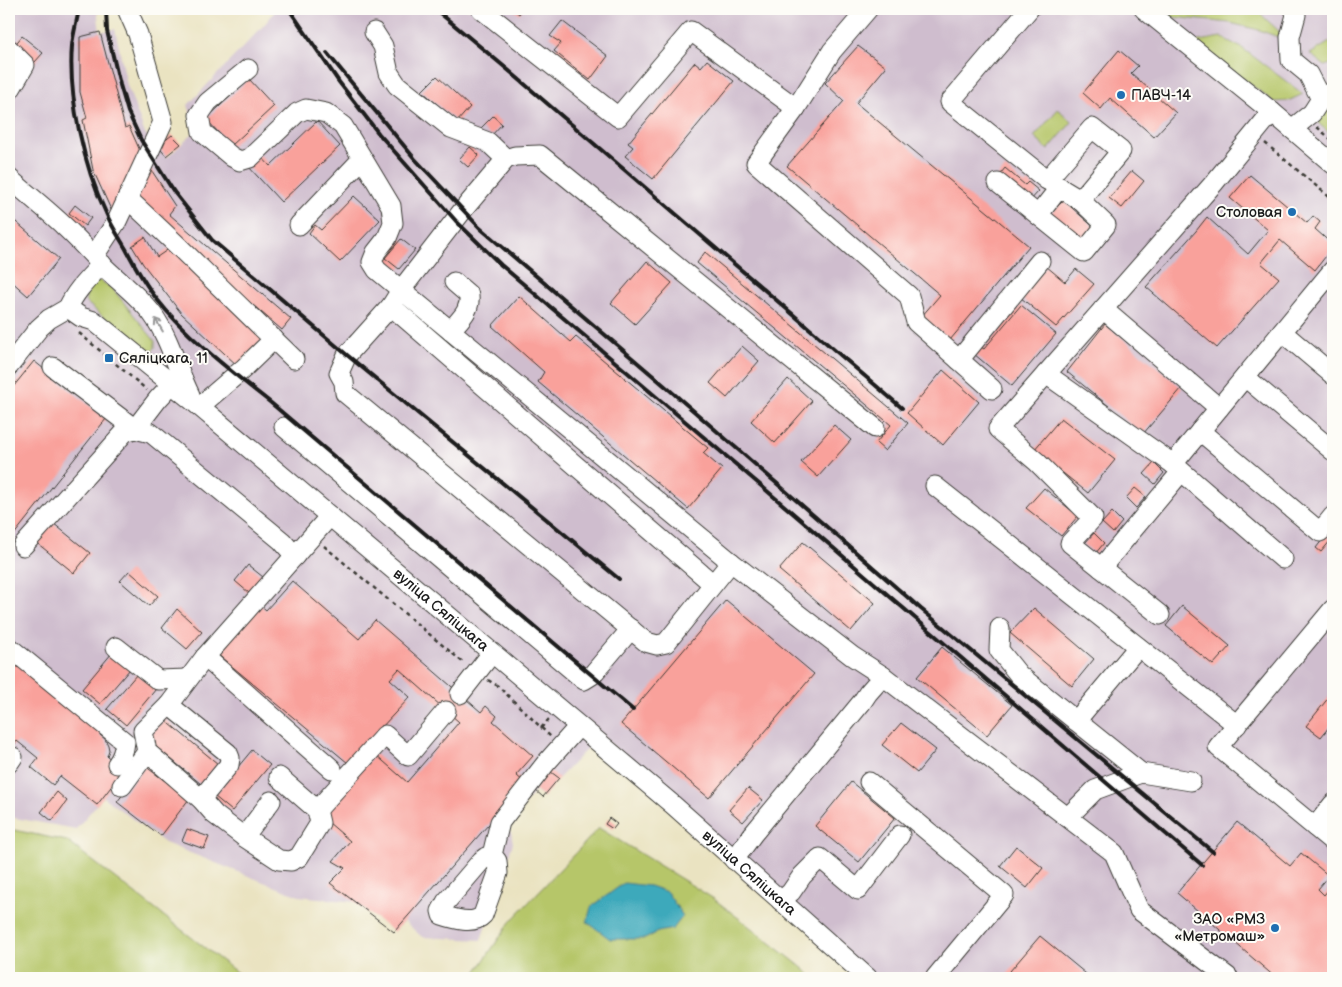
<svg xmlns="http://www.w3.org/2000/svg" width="1342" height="987" viewBox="0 0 1342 987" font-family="'Balsamiq Sans',sans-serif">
	<rect width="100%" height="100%" fill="#fdfcf7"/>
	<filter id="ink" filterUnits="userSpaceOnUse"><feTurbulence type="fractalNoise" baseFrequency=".02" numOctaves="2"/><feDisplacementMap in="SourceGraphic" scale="10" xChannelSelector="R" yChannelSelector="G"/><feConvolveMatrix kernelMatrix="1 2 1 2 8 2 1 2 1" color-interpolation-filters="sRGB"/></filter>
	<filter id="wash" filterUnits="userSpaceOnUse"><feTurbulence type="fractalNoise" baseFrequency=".0096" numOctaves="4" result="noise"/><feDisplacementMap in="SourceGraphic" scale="20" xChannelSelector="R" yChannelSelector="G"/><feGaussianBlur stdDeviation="1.12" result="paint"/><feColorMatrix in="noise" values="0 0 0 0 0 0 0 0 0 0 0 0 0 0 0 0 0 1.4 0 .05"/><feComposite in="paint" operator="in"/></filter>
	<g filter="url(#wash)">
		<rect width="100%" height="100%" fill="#eae3c1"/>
		<path fill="#cfbdce" d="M 9,9 L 97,9 L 100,32 L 115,29 L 127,85 L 145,134 L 168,157 L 196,130 L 188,105 L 264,25 L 277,9 L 1333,9 L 1333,978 L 874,978 L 600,735 L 559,778 L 543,797 L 535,791 L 509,821 L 513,843 L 481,940 L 422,937 L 404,921 L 394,932 L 355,902 L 299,896 L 165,843 L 103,797 L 76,829 L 9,817 Z"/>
		<g fill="#b6c669" stroke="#697142">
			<path d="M 1154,9 L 1255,9 L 1281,33 L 1278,37 L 1259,30 L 1230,23 L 1163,16 Z"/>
			<path d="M 1221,37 L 1242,48 L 1303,94 L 1288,101 L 1274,102 L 1194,42 Z"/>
			<path d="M 1333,40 L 1333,63 L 1325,66 L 1310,54 Z"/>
			<path d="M 1333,100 L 1333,136 L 1318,123 L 1320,116 Z"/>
			<path d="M 1058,109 L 1072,122 L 1048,150 L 1034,137 Z"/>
			<path d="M 95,280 L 101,281 L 112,288 L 155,341 L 155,348 L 151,352 L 142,350 L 86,302 L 86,291 Z"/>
			<path d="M 599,828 L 714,899 L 799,965 L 814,978 L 472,978 L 510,922 Z"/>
			<path d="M 9,829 L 67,841 L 244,978 L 9,978 Z"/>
		</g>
		<path fill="#3ca9bb" stroke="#2c626c" d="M 624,883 L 650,886 L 667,892 L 683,916 L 673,929 L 658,932 L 645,939 L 610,939 L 587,922 L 591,907 Z"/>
		<g id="blocks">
			<g fill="#f9a19b">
				<path d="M 513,9 L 523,9 L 519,14 Z"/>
				<path d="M 562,21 L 608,56 L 590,80 L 554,51 L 561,43 L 550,36 Z"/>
				<path d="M 100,32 L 125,128 L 129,126 L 141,153 L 112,212 L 93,170 L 83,120 L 87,118 L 80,92 L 80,37 Z"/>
				<path d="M 22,36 L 43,53 L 34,63 L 14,46 Z"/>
				<path d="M 858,46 L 886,67 L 856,103 L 1029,246 L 950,340 L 921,317 L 940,295 L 787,166 L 844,101 L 825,83 Z"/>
				<path d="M 1119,50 L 1138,66 L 1131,73 L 1176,113 L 1154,137 L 1110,98 L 1101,109 L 1083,93 Z"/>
				<path d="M 707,60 L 734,81 L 653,179 L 625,156 L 633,147 L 628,143 L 695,62 L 701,67 Z"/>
				<path d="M 437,76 L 470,107 L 457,122 L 422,91 Z"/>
				<path d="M 249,79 L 274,106 L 231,146 L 206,119 Z"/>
				<path d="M 493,116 L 502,124 L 491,136 L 481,128 Z"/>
				<path d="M 317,121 L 340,146 L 281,202 L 248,166 L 260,155 L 270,166 Z"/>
				<path d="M 172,135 L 181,144 L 166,156 L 158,146 Z"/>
				<path d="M 470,147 L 479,155 L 468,167 L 459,159 Z"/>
				<path d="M 150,168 L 175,206 L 169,214 L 291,319 L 282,330 L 177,240 L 136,197 Z"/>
				<path d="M 1005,168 L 1025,185 L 1028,182 L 1039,191 L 1028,203 L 998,177 Z"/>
				<path d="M 1132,171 L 1144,181 L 1122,208 L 1109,198 Z"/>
				<path d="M 1250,175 L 1307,223 L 1313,216 L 1320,222 L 1315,229 L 1333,245 L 1333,247 L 1315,270 L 1280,240 L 1261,263 L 1279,278 L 1217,348 L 1146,287 L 1196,231 L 1207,217 L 1248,254 L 1268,230 L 1230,198 Z"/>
				<path d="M 354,196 L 380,220 L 340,262 L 309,233 L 315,225 L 321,230 Z"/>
				<path d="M 1063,200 L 1097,230 L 1085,244 L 1051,214 Z"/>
				<path d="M 75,205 L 91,218 L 85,226 L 69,213 Z"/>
				<path d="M 9,216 L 59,259 L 28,296 L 9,279 Z"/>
				<path d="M 145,237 L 157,257 L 173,246 L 264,338 L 239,367 L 181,313 L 143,264 L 132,246 Z"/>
				<path d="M 401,239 L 415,250 L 399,269 L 385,258 Z"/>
				<path d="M 705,252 L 908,423 L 885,451 L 876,443 L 891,425 L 697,263 Z"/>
				<path d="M 647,261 L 672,283 L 635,324 L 611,303 Z"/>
				<path d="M 1046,266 L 1065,282 L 1076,269 L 1094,284 L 1056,327 L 1020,297 Z"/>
				<path d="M 519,296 L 571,342 L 576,337 L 708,448 L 703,453 L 722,469 L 688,509 L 538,382 L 544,372 L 492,326 Z"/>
				<path d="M 1021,305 L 1056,334 L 1012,386 L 974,354 L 981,347 L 984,349 Z"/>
				<path d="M 1105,324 L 1182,388 L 1143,434 L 1067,372 Z"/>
				<path d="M 742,346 L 759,361 L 727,398 L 710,383 Z"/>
				<path d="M 34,361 L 106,419 L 9,541 L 9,392 Z"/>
				<path d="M 943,370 L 979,402 L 943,445 L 907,413 Z"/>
				<path d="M 788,379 L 812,401 L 775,443 L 751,421 Z"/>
				<path d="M 1061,418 L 1115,460 L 1088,493 L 1034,450 Z"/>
				<path d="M 834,425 L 851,440 L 818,477 L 801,462 Z"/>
				<path d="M 1154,463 L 1164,473 L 1155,484 L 1144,474 Z"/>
				<path d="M 1044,488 L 1078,516 L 1061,536 L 1026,508 Z"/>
				<path d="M 1135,488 L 1146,497 L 1136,508 L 1126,498 Z"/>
				<path d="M 1112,512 L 1122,522 L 1113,533 L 1102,523 Z"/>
				<path d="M 53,523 L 90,553 L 74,573 L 37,543 Z"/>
				<path d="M 1094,533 L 1104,543 L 1095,554 L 1084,544 Z"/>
				<path d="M 1326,535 L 1331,540 L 1321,552 L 1316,548 Z"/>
				<path d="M 803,542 L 875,603 L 851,631 L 779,570 Z"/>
				<path d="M 248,565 L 263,577 L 249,593 L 235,581 Z"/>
				<path d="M 129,571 L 158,596 L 149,606 L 120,581 Z"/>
				<path d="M 292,581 L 359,639 L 375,620 L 481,712 L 486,706 L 497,716 L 493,721 L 533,756 L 516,775 L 525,783 L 394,932 L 330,883 L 345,868 L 333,861 L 350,841 L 321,816 L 375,754 L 407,782 L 459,722 L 399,669 L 390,679 L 410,697 L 348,763 L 216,653 L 259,604 L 266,610 Z"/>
				<path d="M 726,600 L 814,674 L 709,798 L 621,724 Z"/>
				<path d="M 1182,606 L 1230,646 L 1213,665 L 1166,626 Z"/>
				<path d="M 1034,608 L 1094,659 L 1072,686 L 1010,633 Z"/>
				<path d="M 177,609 L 202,632 L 187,649 L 162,628 Z"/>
				<path d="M 942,647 L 1012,705 L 987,735 L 917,677 Z"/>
				<path d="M 112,653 L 130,669 L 100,704 L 82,689 Z"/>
				<path d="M 9,656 L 102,732 L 100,735 L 105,739 L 108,745 L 109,750 L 107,756 L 124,770 L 97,805 L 60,776 L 53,785 L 31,767 L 38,758 L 17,741 L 13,746 L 9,742 L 12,736 L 9,733 Z"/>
				<path d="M 137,674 L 156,689 L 126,725 L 107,709 Z"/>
				<path d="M 1333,692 L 1333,722 L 1321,737 L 1306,726 Z"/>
				<path d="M 164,719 L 218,764 L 201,784 L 147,739 Z"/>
				<path d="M 901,723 L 936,750 L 917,773 L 882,745 Z"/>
				<path d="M 252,750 L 270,765 L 232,811 L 214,796 Z"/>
				<path d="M 145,766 L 189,799 L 161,836 L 117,802 Z"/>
				<path d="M 547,769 L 559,778 L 543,797 L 535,790 Z"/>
				<path d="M 851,782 L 895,818 L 859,862 L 815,826 Z"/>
				<path d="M 748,788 L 763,800 L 743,822 L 729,810 Z"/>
				<path d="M 57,792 L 67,801 L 52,821 L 41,812 Z"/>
				<path d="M 609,818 L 617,824 L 613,829 L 605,824 Z"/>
				<path d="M 1237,822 L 1290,866 L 1301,853 L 1329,876 L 1318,889 L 1324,895 L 1333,884 L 1333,978 L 1276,978 L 1177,893 Z"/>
				<path d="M 187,829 L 209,837 L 204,849 L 182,841 Z"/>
				<path d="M 1016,846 L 1043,868 L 1027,888 L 1000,866 Z"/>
				<path d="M 1040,936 L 1091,978 L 1004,978 Z"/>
			</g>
		</g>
	</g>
	<g filter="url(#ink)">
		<use href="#blocks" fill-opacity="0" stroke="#3b3a35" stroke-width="1"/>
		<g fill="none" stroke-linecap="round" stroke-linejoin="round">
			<g stroke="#3b3a35" stroke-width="21">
				<g id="minor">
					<path d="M 481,9 L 618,117 L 691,31 L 796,108"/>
					<path d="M 868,9 L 832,51 L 796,108 L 756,163 L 909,296 L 916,322 L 992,389"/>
					<path d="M 1029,9 L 950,102 L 1047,180 L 1080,200 L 1121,151 L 1092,128 L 1047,180"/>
					<path d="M 1144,9 L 1272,112 L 1333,164"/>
					<path d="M 1294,9 L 1296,15 L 1290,37 L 1291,60 L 1308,74 L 1321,99"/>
					<path d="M 374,32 L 383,46 L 389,73 L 397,85 L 451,128 L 488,142 L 506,159"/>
					<path d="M 9,49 L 25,65 L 12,87 L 9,91"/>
					<path d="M 248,69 L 208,102 L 199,115 L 202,132 L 232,157 L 240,161 L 250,158 L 297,113 L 306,109 L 326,113 L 343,126 L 391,206 L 393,223 L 387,238 L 376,252 L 372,262 L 377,270 L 731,562 L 852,656 L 883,676 L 868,693 L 862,702 L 753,834 L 734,860"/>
					<path d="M 1272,112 L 1214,183 L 1046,374 L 1173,464 L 1333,270"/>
					<path d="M 1292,129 L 1312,113 L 1321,99 L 1333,91"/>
					<path d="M 9,178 C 27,194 46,209 64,226 C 77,238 89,251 101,264 C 118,281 139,296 153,315 C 170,339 177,369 190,395"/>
					<path d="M 998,183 L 1038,215"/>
					<path d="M 1060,187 L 1038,215 L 1084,252 L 1106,225 L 1080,200"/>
					<path d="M 127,198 L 175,243 L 294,359"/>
					<path d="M 299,225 L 362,159"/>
					<path d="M 94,256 L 117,221 L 163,122 L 138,34 L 127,9"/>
					<path d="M 391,306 L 713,584"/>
					<path id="s1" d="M 68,308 L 81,317 L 94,321 L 193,401 L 672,804 L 868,978"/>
					<path d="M 68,308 C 75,291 89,278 102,264"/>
					<path d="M 1103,309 L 1219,408"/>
					<path d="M 451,330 C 460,319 471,311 469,295 L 454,282"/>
					<path d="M 1282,332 L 1333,375"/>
					<path d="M 959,360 L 1040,261"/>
					<path d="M 9,366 L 39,328 L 49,319 L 68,308"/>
					<path d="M 53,367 L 135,429 L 151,433 L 282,541 L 295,556"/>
					<path d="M 1046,374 L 998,429 L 1037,462 L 1093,518 L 1070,543 L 1160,615"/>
					<path d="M 1245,377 L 1333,451"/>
					<path d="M 200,406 L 243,369 L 274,339"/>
					<path d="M 284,427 L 584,680 L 592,675 L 631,629"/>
					<path d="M 1200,431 L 1320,532 L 1333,516"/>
					<path d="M 1173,464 L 1283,559"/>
					<path d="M 935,486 L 1237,725"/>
					<path d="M 23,546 L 125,432 L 135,429 L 158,399 L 172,384"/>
					<path d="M 731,562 L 666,643 L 657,645 L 646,642 L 345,393 L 344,382 L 339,373 L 347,355 L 391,306 L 401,290 L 463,210 L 506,159 L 515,156 L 540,155 L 875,428"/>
					<path d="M 1101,568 L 1181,472"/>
					<path d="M 1333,609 L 1218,747 L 1333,842"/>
					<path d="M 1000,628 L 999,650 L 1019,675 L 1141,773"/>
					<path d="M 9,647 L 125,742 C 124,751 122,758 117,764"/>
					<path d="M 116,647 L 158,680 L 188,679"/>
					<path d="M 205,657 L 332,769"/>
					<path d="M 883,676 L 1114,853 L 1139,910 L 1228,977"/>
					<path d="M 460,694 L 492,653"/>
					<path d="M 169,705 L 228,753 L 230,758 L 229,765 L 201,799"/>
					<path d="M 1076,721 L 1138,647"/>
					<path d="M 9,763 L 13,757"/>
					<path d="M 279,777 L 317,810 L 320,823 L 299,857 L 291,861 L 279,860 L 244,837 L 215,815 L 201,799 L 147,752 L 143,731 L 169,705 L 205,657 L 330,516"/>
					<path d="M 869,782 L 1004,895 L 935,978"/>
					<path d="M 122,786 L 147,752"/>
					<path d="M 317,810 L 385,735 L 408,756 L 446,711"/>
					<path d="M 1068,817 L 1095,790 L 1141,773 L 1191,781"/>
					<path d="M 1315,827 L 1333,804"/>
					<path d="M 244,837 L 271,801"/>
					<path d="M 492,855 L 486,857 L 482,860 L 446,902 L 441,911 L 442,915 C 454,919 474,925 483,915 L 498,873 L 497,861 L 492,855 L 500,822 L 546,763 L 579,726"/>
					<path d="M 781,901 L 791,892 L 802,876 L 820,858 L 858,890 L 900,835"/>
				</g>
			</g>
			<g stroke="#3b3a35" stroke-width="2.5" stroke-dasharray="4 4" stroke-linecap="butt">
				<path d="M 1317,127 L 1333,141"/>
				<path d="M 1265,143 L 1333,200"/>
				<path d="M 79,333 L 147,390"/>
				<path d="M 324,546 L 465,664"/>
				<path d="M 488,680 L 498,686 L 551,737"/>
				<path d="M 541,728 L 549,719"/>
				<path d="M 883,973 L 889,978"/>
			</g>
			<use href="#minor" stroke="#fff" stroke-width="19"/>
			<g stroke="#1c1c1c" stroke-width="4">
				<path d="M 79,9 C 77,21 73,34 72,46 C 68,97 84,167 106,213 C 111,225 119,237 126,249 C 135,266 144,283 156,298 C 186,337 232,372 271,403 L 633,710"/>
				<path d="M 106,9 L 107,31 L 120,85 L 128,112 L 141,140 L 174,192 L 212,240 L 347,355 L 619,579"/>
				<path d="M 289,9 L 339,82 L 379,134 L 456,221 L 501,265 L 759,484 L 1202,865"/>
				<path d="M 435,9 L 507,69 L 902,408"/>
				<path d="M 327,53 L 415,159 L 480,228 L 665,386 L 921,609 L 1213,852"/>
			</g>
		</g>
		<defs><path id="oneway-shaft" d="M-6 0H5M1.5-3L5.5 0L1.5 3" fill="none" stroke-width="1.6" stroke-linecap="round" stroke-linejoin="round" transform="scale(1.25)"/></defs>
		<use stroke="#999" href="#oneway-shaft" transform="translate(159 325) rotate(-121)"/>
	</g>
	<g fill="#1f6fb2" stroke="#fdfcf7" stroke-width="2">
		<circle cx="1121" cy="95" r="5"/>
		<circle cx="1292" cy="212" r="5"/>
		<rect x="104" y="353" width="10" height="10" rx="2.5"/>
		<circle cx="1275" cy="928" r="5"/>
	</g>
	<g text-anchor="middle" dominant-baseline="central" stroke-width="4" stroke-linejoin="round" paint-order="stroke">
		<g font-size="15" fill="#1c1c1c" stroke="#fdfcf7" text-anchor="start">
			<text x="1131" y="95">ПАВЧ-14</text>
			<text x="1282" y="212" text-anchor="end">Столовая</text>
			<text x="119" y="358">Сяліцкага, 11</text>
			<text x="1265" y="919" text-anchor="end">ЗАО «РМЗ<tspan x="1265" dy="17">«Метромаш»</tspan></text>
		</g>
		<g font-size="15" fill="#1c1c1c" stroke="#fdfcf7">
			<text stroke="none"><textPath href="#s1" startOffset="481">вуліца Сяліцкага</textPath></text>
			<text stroke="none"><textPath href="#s1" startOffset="886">вуліца Сяліцкага</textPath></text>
		</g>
	</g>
	<rect width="1342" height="987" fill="none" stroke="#fdfcf7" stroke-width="30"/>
</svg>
